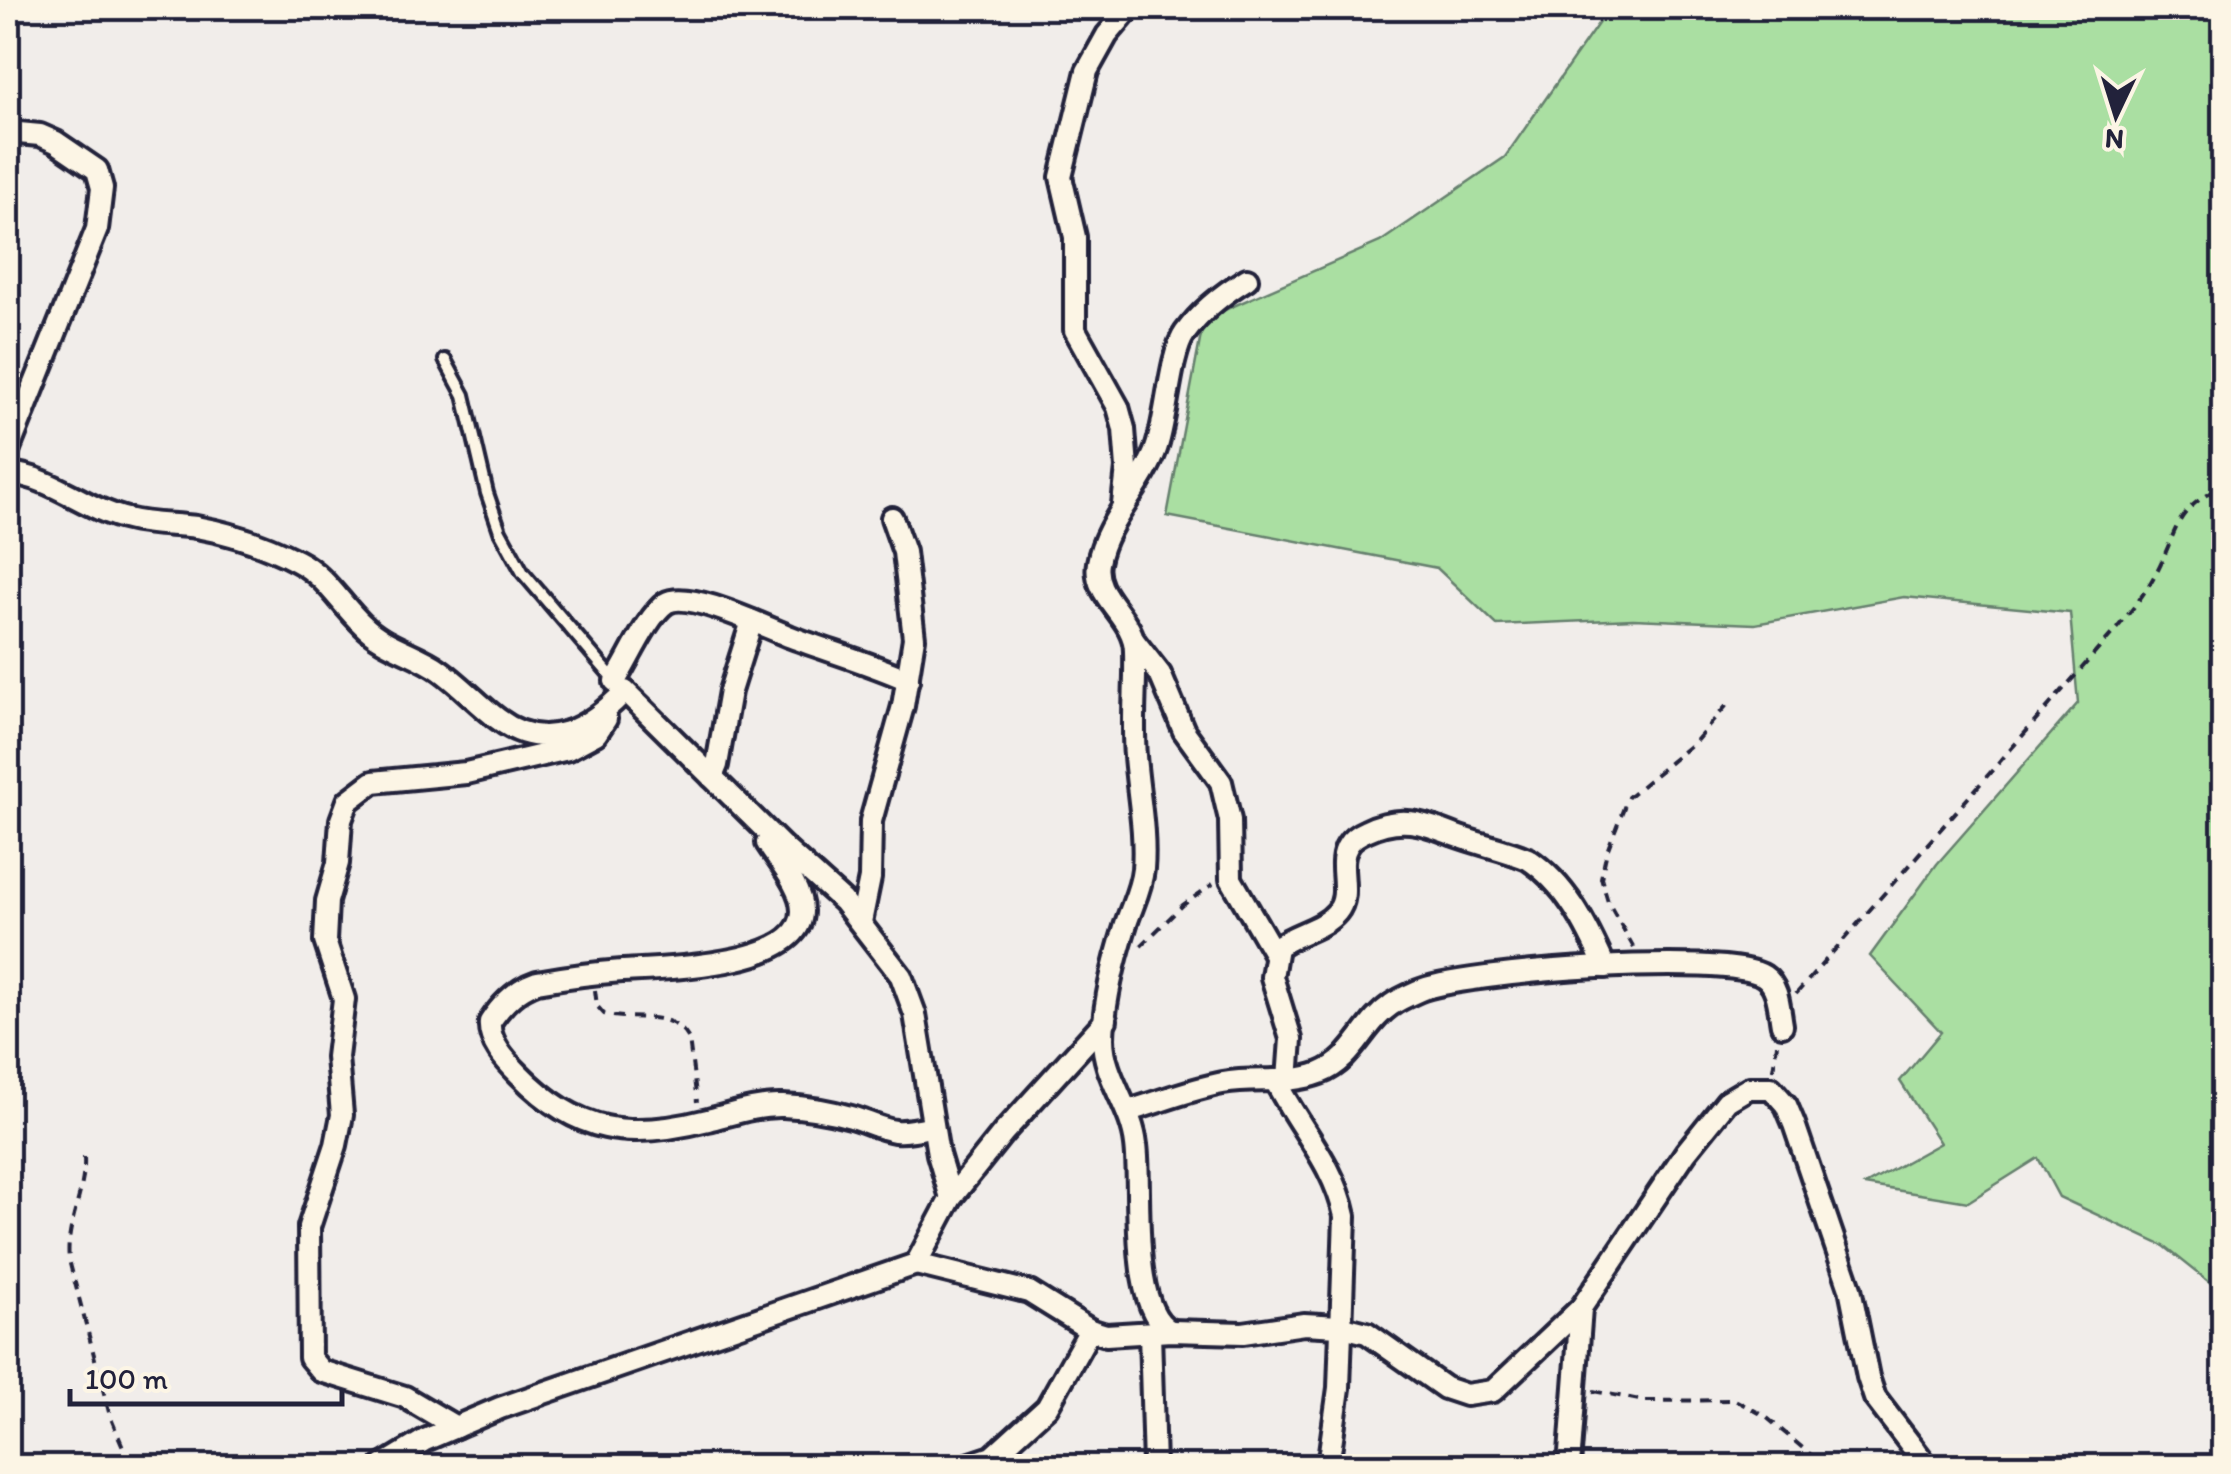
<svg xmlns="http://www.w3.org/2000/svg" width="2231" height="1474" viewBox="0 0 2231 1474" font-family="Itim,sans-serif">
	<rect width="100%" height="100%" fill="#f1edea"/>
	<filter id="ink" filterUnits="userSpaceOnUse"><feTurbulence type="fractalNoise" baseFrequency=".01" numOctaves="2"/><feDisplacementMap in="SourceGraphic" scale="20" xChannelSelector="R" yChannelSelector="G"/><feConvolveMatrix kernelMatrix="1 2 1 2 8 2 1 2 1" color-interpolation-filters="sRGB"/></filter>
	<g filter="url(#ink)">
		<path fill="#aadfa2" stroke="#66806e" stroke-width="2.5" d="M 1609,8 L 2223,8 L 2223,1293 L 2164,1246 L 2059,1197 L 2038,1158 L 1968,1202 L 1865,1185 L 1940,1143 L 1900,1081 L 1941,1032 L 1870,956 L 1937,864 L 2078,703 L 2070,613 L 1904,597 L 1755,624 L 1633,619 L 1497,625 L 1437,568 L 1167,516 L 1204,319 L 1380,242 L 1505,157 Z"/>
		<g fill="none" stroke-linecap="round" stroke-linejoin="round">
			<g stroke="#22223b" stroke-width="18">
				<path id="lane" d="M 445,360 L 464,395 L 487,493 L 500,531 L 523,573 L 617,683"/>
			</g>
			<g stroke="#22223b" stroke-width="28">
				<g id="street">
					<path d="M 8,132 L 40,135 L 56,142 L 97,170 L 102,188 L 97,229 L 8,451"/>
					<path d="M 8,473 C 51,476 85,509 127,519 C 150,525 173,524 196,527 C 230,533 266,545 297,561 C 326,576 339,602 362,624 C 384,647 415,652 440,670 C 461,685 478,704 498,719 C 546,755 590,728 625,691 L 783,847 L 843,901 L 901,976 L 915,1014 L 938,1154 L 951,1198"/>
					<path d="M 1123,504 L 1127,468 L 1124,429 L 1118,407 L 1075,330 L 1075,237 L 1061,177 L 1087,71 L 1107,35 L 1130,8"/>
					<path d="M 1135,642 L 1160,674 L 1184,731 L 1221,782 L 1230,820 L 1231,879 L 1275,955"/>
					<path d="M 615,681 C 628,661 648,615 666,603 C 688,589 767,628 791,637 C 831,652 870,663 908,680"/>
					<path d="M 712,777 L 717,765 L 730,691 L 752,621"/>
					<path d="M 767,843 C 779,862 802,888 802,911 C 802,967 659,969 622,971 C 594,973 565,977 537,982 C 516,989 502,1004 490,1022 C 488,1042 506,1061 519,1074 C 577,1134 629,1140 708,1120 C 732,1114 757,1105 783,1106 C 805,1107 830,1111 851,1117 C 866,1121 880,1129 895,1131 C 908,1132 920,1129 933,1126"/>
					<path d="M 861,922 L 870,878 L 871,821 L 903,706 L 914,638 L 904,552 L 892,518"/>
					<path d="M 1275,1080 C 1298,1127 1334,1163 1345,1216 L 1339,1388 L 1328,1466"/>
					<path d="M 1288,1080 L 1291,1039 L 1272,977 L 1277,947 C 1295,933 1322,930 1337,912 C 1353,893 1335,865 1348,845 C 1352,838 1359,834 1366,831 C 1399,815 1422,822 1454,835 C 1478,844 1504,849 1528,859 C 1566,884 1587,926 1605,967"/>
					<path d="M 1128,1111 C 1159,1102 1191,1089 1223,1083 C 1255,1077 1289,1085 1320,1073 C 1354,1060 1363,1024 1391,1005 C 1398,1000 1409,995 1418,991 C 1460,972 1728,952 1764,976 C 1779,986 1779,1009 1782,1025"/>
					<path d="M 916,1264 L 1029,1292 L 1090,1330 L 1106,1335 L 1171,1331 L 1243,1333 L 1304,1324 L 1339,1326 L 1367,1333 L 1445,1388 L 1466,1395 L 1493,1391 L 1581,1308 L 1686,1152 L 1727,1101 L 1749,1088 L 1771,1088 L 1786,1105 L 1794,1124 L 1850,1288 L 1868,1377 L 1875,1398 L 1927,1466"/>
					<path d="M 1171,1331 C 1128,1310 1142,1189 1136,1145 C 1132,1107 1103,1077 1103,1038 C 1104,1001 1114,962 1125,927 C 1131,907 1141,890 1143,869 C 1146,832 1138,794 1135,756 C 1132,721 1136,686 1135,651 C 1135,617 1092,597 1098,563 C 1105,522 1142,488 1156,449 C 1167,419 1170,353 1185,333 C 1201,311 1224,293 1247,279"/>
					<path d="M 1150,1333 L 1154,1466"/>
					<path d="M 456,1427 L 405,1397 L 321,1371 L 310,1358 L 309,1227 L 336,1145 L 342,1115 L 337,1057 L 344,999 L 325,941 L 327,901 L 338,863 L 341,820 L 348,801 L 373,782 L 466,773 L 568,749 L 596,734 L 606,719"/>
					<path d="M 382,1466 L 425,1440 L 500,1408 L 916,1264 L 951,1198 L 1003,1133 L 1106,1020"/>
					<path d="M 965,1466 L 992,1457 L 1047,1407 L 1090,1330"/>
					<path d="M 1569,1466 L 1581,1308"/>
				</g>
			</g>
			<g stroke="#22223b" stroke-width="4" stroke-dasharray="10 8" stroke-linecap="butt">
				<path d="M 1141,946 L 1183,905 L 1213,884"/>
				<path d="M 1634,948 L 1608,902 L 1601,878 L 1607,851 L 1628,797 L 1696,741 L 1727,705"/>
				<path d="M 595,990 L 597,1006 L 604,1014 C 634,1023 670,1007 689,1039 L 697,1102"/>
				<path d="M 1796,994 L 2117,628 C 2132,610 2147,591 2158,569 C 2180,524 2174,511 2224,485"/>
				<path d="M 1773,1070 L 1777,1044"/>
				<path d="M 84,1157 C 86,1193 65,1224 69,1260 L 110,1416 L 131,1466"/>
				<path d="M 1593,1391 L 1645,1401 L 1735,1400 L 1765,1416 L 1824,1466"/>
			</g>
			<use href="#lane" stroke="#fcf5e5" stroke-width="10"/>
			<use href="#street" stroke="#fcf5e5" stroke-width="20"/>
		</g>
	</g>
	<rect width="2231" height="1474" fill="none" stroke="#fcf5e5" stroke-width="40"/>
	<rect x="20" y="20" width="2191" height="1434" fill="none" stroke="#22223b" stroke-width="4" filter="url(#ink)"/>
	<g transform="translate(2116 115) rotate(184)" stroke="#fcf5e5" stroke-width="8" paint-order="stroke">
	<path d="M0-8L18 38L0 25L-18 38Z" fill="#22223b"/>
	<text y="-15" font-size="28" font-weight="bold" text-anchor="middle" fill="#22223b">N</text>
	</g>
	<path d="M70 1389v15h272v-15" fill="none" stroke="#22223b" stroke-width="5"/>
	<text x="85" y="1389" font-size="30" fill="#22223b" stroke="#fcf5e5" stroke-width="8" paint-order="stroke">100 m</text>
</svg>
